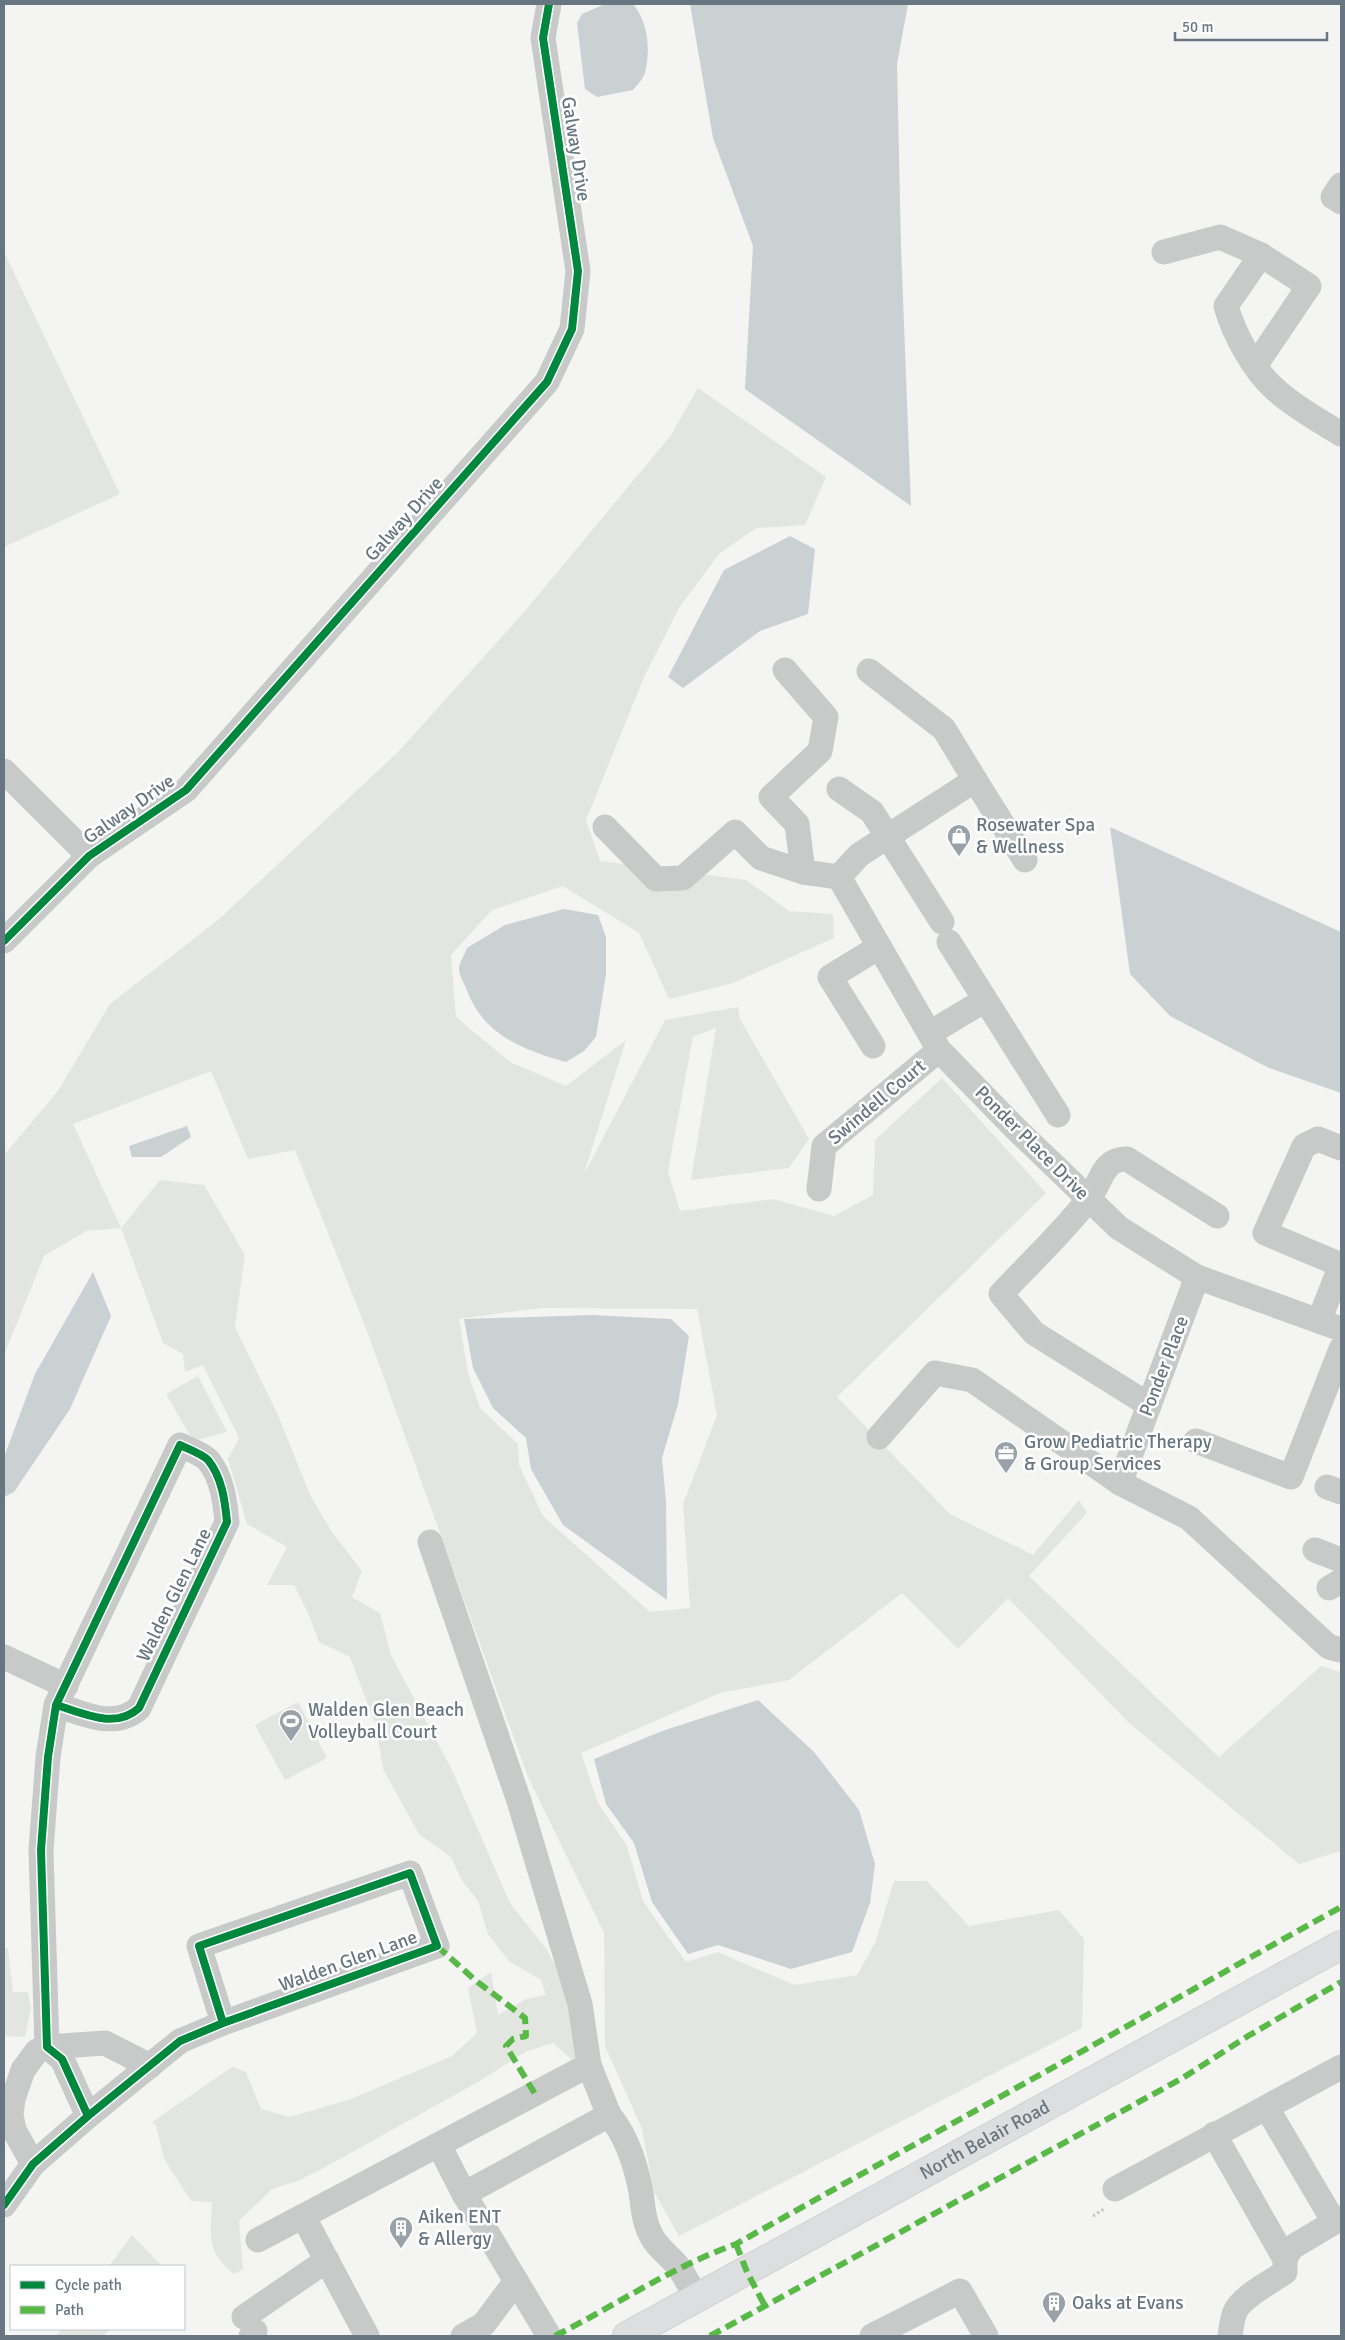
<svg xmlns="http://www.w3.org/2000/svg" width="1345" height="2340" viewBox="0 0 1345 2340" font-family="Signika,sans-serif">
	<rect width="100%" height="100%" fill="#f4f4f3"/>
	<g fill="#e3e6e0" fill-rule="evenodd">
		<path d="M 4,252 L 120,494 L 4,547 Z"/>
		<path d="M 698,388 L 826,477 L 805,525 L 756,528 L 719,554 L 679,608 L 645,675 L 586,820 L 600,861 L 746,880 L 789,911 L 833,914 L 834,938 L 733,983 L 669,999 L 639,933 L 563,886 L 492,910 L 451,955 L 456,1017 L 510,1062 L 566,1086 L 626,1040 L 584,1174 L 665,1020 L 738,1007 L 740,1019 L 809,1139 L 789,1168 L 691,1180 L 716,1028 L 693,1037 L 668,1171 L 680,1211 L 773,1199 L 834,1216 L 873,1195 L 875,1140 L 942,1078 L 1046,1193 L 837,1397 L 950,1514 L 1033,1555 L 1079,1500 L 1087,1513 L 1029,1576 L 1219,1757 L 1321,1666 L 1341,1672 L 1341,1851 L 1299,1864 L 1129,1723 L 1008,1598 L 958,1649 L 902,1593 L 789,1680 L 720,1693 L 581,1753 L 598,1803 L 627,1846 L 643,1901 L 686,1962 L 718,1952 L 794,1985 L 857,1975 L 875,1943 L 894,1881 L 927,1881 L 969,1926 L 1059,1910 L 1084,1939 L 1082,2028 L 679,2236 L 654,2192 L 642,2129 L 605,2046 L 604,1933 L 528,1777 L 367,1331 L 295,1150 L 248,1159 L 211,1071 L 73,1124 L 121,1228 L 160,1180 L 204,1185 L 245,1255 L 235,1327 L 278,1415 L 311,1497 L 332,1532 L 362,1571 L 352,1597 L 380,1613 L 391,1655 L 452,1770 L 510,1903 L 547,1950 L 570,1992 L 581,2052 L 572,2060 L 553,2043 L 527,2051 L 480,2081 L 320,2170 L 297,2181 L 272,2189 L 239,2221 L 243,2269 L 234,2274 C 205,2252 211,2234 212,2202 L 191,2201 L 164,2159 L 156,2126 L 152,2122 L 232,2067 L 246,2072 L 261,2109 L 290,2117 L 351,2099 L 452,2056 L 477,2033 L 468,1988 L 491,1972 L 498,2015 L 526,1999 L 546,1995 L 541,1980 L 509,1961 L 488,1934 L 478,1901 L 461,1879 L 451,1857 L 419,1834 L 383,1769 L 376,1726 L 350,1657 L 319,1642 L 308,1613 L 294,1585 L 267,1585 L 287,1547 L 247,1524 L 228,1459 L 239,1438 L 203,1365 L 185,1372 L 183,1354 L 163,1343 L 121,1228 L 86,1231 L 44,1256 L 4,1355 L 4,1155 L 58,1091 L 110,1004 L 218,920 L 399,751 L 525,611 L 671,435 ZM 540,1308 L 697,1309 L 717,1415 L 683,1504 L 690,1608 L 650,1612 L 543,1516 L 519,1465 L 518,1444 L 480,1408 L 468,1373 L 459,1319 Z"/>
		<path d="M 198,1376 L 227,1432 L 193,1441 L 166,1394 Z"/>
		<path d="M 298,1702 L 327,1758 L 285,1780 L 255,1725 Z"/>
		<path d="M 4,1948 L 8,1948 L 13,1992 L 28,1992 L 31,2009 L 25,2037 L 4,2036 Z"/>
		<path d="M 132,2235 L 162,2266 L 109,2266 Z"/>
		<path d="M 62,2329 L 111,2329 L 103,2336 L 56,2336 Z"/>
	</g>
	<g fill="#c9d1d3">
		<path d="M 605,4 L 633,4 C 648,22 651,50 645,73 C 643,79 637,85 633,90 L 597,97 L 585,89 L 577,23 L 582,14 Z"/>
		<path d="M 690,4 L 908,4 L 897,64 L 901,246 L 911,506 L 745,389 L 753,246 L 713,138 Z"/>
		<path d="M 790,536 L 815,549 L 808,614 L 760,631 L 683,688 L 668,677 L 724,570 Z"/>
		<path d="M 1110,827 L 1341,932 L 1341,1093 L 1269,1068 L 1170,1016 L 1130,974 Z"/>
		<path d="M 564,909 L 598,915 L 606,937 L 606,974 L 596,1037 L 584,1051 L 566,1062 C 522,1050 482,1034 466,988 C 464,983 459,975 459,969 C 459,963 465,954 467,948 L 505,925 Z"/>
		<path d="M 187,1126 L 191,1137 L 161,1157 L 132,1157 L 129,1146 Z"/>
		<path d="M 93,1272 L 111,1316 L 70,1409 L 14,1492 L 4,1497 L 4,1457 L 35,1374 Z"/>
		<path d="M 592,1315 L 671,1319 L 689,1336 L 678,1404 L 662,1458 L 666,1502 L 667,1600 L 563,1525 L 531,1469 L 526,1438 L 493,1408 L 473,1368 L 464,1319 Z"/>
		<path d="M 758,1700 L 814,1752 L 859,1810 L 875,1864 L 870,1903 L 852,1952 L 791,1969 L 718,1945 L 688,1954 L 652,1902 L 634,1843 L 606,1804 L 594,1759 L 662,1731 Z"/>
	</g>
	<g fill="none" stroke-linecap="round" stroke-linejoin="round">
		<g stroke="#d1d2d2" stroke-width="30">
			<g id="major">
				<path id="s1" d="M 627,2336 L 1341,1945"/>
			</g>
		</g>
		<path stroke="#c6c7c8" stroke-width="3" stroke-dasharray="2.5 2.5" stroke-linecap="butt" d="M 1093,2216 L 1104,2209"/>
		<g stroke="#c8caca" stroke-width="25">
			<path d="M 1341,185 L 1333,197 L 1341,202"/>
			<path d="M 1164,252 L 1220,237 L 1261,255"/>
			<path d="M 1255,366 L 1309,286 L 1261,255 L 1226,306 C 1234,334 1254,372 1277,391 C 1296,408 1320,421 1341,434"/>
			<path d="M 785,670 L 826,717 L 820,751 L 771,797 L 797,824 L 803,872"/>
			<path d="M 4,771 L 89,856"/>
			<path d="M 975,780 L 1025,860"/>
			<path d="M 839,789 L 872,812 L 942,922"/>
			<path d="M 605,827 L 656,879 L 683,878 L 735,832 L 761,858 L 803,872 L 839,877 L 939,1050 L 1015,1128 L 1119,1228 L 1197,1277 L 1341,1329"/>
			<path d="M 839,877 L 859,855 L 975,780 L 944,729 L 869,671"/>
			<path d="M 4,941 L 89,856 L 186,790 L 547,382 L 572,329 L 578,271 L 543,38 L 549,4"/>
			<path d="M 949,942 L 1058,1115"/>
			<path d="M 930,1033 L 985,1000"/>
			<path d="M 873,1046 L 830,977 L 879,947"/>
			<path d="M 819,1189 L 824,1146 L 939,1050"/>
			<path d="M 1319,1321 L 1341,1265 L 1265,1233 L 1304,1146 L 1318,1139 L 1341,1148"/>
			<path d="M 1149,1405 L 1034,1333 L 1001,1294 C 1030,1263 1062,1233 1088,1200 C 1101,1184 1102,1158 1127,1159 L 1217,1216"/>
			<path d="M 879,1437 L 935,1373 L 972,1380 L 1120,1483 L 1189,1518 L 1329,1647 L 1341,1650"/>
			<path d="M 1196,1441 L 1291,1477 L 1341,1349"/>
			<path d="M 1120,1483 L 1197,1277"/>
			<path d="M 1327,1487 L 1341,1492"/>
			<path d="M 430,1542 L 519,1801 L 580,2004 L 589,2065 L 609,2115 L 464,2194"/>
			<path d="M 1315,1550 L 1341,1560"/>
			<path d="M 1329,1588 L 1341,1581"/>
			<path d="M 4,1657 L 66,1686"/>
			<path d="M 1267,2108 L 1334,2222"/>
			<path d="M 609,2115 C 627,2136 636,2166 641,2192 C 643,2208 644,2223 652,2237 C 659,2250 672,2257 680,2269 C 686,2278 691,2289 697,2299"/>
			<path d="M 88,2116 L 180,2041 L 223,2023 L 437,1946 L 410,1873 L 199,1946 L 223,2023"/>
			<path d="M 1214,2134 L 1285,2259 L 1285,2272 C 1271,2282 1241,2297 1235,2312 C 1232,2319 1231,2329 1230,2336"/>
			<path d="M 439,2145 L 464,2194 L 549,2336"/>
			<path d="M 33,2164 L 14,2130 L 11,2115 L 13,2099 L 23,2070 L 37,2051 L 47,2047 L 105,2043 L 150,2066"/>
			<path d="M 1115,2189 L 1341,2067"/>
			<path d="M 4,2205 L 33,2164 L 88,2116 L 62,2059 L 47,2047 L 41,1850 L 48,1757 L 56,1705 L 180,1445 C 188,1449 202,1454 208,1460 C 222,1477 225,1501 227,1522 L 139,1708 C 115,1730 83,1713 56,1705"/>
			<path d="M 303,2216 L 367,2336"/>
			<path d="M 258,2240 L 589,2065"/>
			<path d="M 1285,2259 L 1291,2248 L 1341,2218"/>
			<path d="M 244,2317 L 327,2260"/>
			<path d="M 251,2336 L 255,2331"/>
			<path d="M 463,2336 L 484,2324 L 516,2281"/>
			<path d="M 872,2336 L 960,2291 L 986,2336"/>
		</g>
		<use href="#major" stroke="#dddedf" stroke-width="28"/>
		<g stroke="#58b947" stroke-width="6" stroke-dasharray="12 6" stroke-linecap="butt">
			<path d="M 437,1946 L 475,1980 L 525,2018 L 526,2036 L 513,2039 L 506,2046 L 535,2094"/>
			<path d="M 736,2244 L 747,2272 L 765,2306"/>
			<path d="M 555,2336 C 616,2305 672,2267 736,2244 L 1341,1907"/>
			<path d="M 710,2336 L 1181,2079 L 1248,2036 L 1341,1982"/>
		</g>
		<g stroke="#fff" stroke-width="11">
			<g id="cycleway">
				<path d="M 4,941 L 89,856 L 186,790 L 547,382 L 572,329 L 578,271 L 543,38 L 549,4"/>
				<path d="M 88,2116 L 180,2041 L 223,2023 L 437,1946 L 410,1873 L 199,1946 L 223,2023"/>
				<path d="M 4,2205 L 33,2164 L 88,2116 L 62,2059 L 47,2047 L 41,1850 L 48,1757 L 56,1705 L 180,1445 C 188,1449 202,1454 208,1460 C 222,1477 225,1501 227,1522 L 139,1708 C 115,1730 83,1713 56,1705"/>
			</g>
		</g>
		<use href="#cycleway" stroke="#00873e" stroke-width="8"/>
	</g>
	<defs>
		<g id="shop-pin" transform="scale(1.25)"><path d="M0 17L-7.5 6A9.5 9.5 0 1 1 7.5 6Z" fill="#98a2a8" stroke="#fff"/><path d="M-5-2.5h2.3a2.7 3.5 0 0 1 5.4 0H5L5.5 6h-11ZM-1.5-2.5h3a1.5 2.3 0 0 0-3 0Z" fill="#fff"/></g>
		<g id="office-pin" transform="scale(1.25)"><path d="M0 17L-7.5 6A9.5 9.5 0 1 1 7.5 6Z" fill="#98a2a8" stroke="#fff"/><path d="M-6-3h4V-5.5h4V-3h4V5H-6ZM-1-4.5V-3h2v-1.5ZM-6 0V1H6V0Z" fill="#fff"/></g>
		<g id="stadium-pin" transform="scale(1.25)"><path d="M0 17L-7.5 6A9.5 9.5 0 1 1 7.5 6Z" fill="#98a2a8" stroke="#fff"/><path d="M0-5a6.5 5 0 1 0 0 10a6.5 5 0 1 0 0-10ZM-3.5-1.8h7v3.6h-7Z" fill="#fff"/></g>
		<g id="building-pin" transform="scale(1.25)"><path d="M0 17L-7.5 6A9.5 9.5 0 1 1 7.5 6Z" fill="#98a2a8" stroke="#fff"/><path d="M-4-6H4V6H1V3H-1V6H-4ZM-2.5-4.3h1.7v1.8h-1.7ZM.8-4.3h1.7v1.8H.8ZM-2.5-1h1.7V.8h-1.7ZM.8-1h1.7V.8H.8Z" fill="#fff"/></g>
	</defs>
	<g fill-rule="evenodd">
		<use href="#shop-pin" x="959" y="836"/>
		<use href="#office-pin" x="1006" y="1453"/>
		<use href="#stadium-pin" x="291" y="1721"/>
		<use href="#building-pin" x="401" y="2228"/>
		<use href="#building-pin" x="1054" y="2303"/>
	</g>
	<g text-anchor="middle" dominant-baseline="central" stroke-width="5" stroke-linejoin="round" paint-order="stroke">
		<g font-size="19" fill="#677680" stroke="#fff">
			<text transform="translate(576 149) rotate(81)">Galway Drive</text>
			<text transform="translate(404 519) rotate(-48)">Galway Drive</text>
			<text transform="translate(129 809) rotate(-35)">Galway Drive</text>
			<text transform="translate(877 1102) rotate(-40)">Swindell Court</text>
			<text transform="translate(1032 1143) rotate(45)">Ponder Place Drive</text>
			<text transform="translate(1164 1366) rotate(-69)">Ponder Place</text>
			<text transform="translate(174 1595) rotate(-64)">Walden Glen Lane</text>
			<text transform="translate(348 1961) rotate(-20)">Walden Glen Lane</text>
			<text stroke="none"><textPath href="#s1" startOffset="408">North Belair Road</textPath></text>
		</g>
		<g font-size="19" fill="#677680" stroke="#fff" text-anchor="start">
			<text x="976" y="825">Rosewater Spa<tspan x="976" dy="22">&amp; Wellness</tspan></text>
			<text x="1024" y="1442">Grow Pediatric Therapy<tspan x="1024" dy="22">&amp; Group Services</tspan></text>
			<text x="308" y="1710">Walden Glen Beach<tspan x="308" dy="22">Volleyball Court</tspan></text>
			<text x="418" y="2217">Aiken ENT<tspan x="418" dy="22">&amp; Allergy</tspan></text>
			<text x="1072" y="2303">Oaks at Evans</text>
		</g>
	</g>
	<rect width="1345" height="2340" fill="none" stroke="#677680" stroke-width="10"/>
	<rect x="10" y="2265" width="175" height="65" fill="#ffffff" stroke="#c2c8cc"/>
	<rect x="20" y="2281" width="25" height="8" fill="#00873e" stroke="#c2c8cc"/>
	<text x="55" y="2290" font-size="15" fill="#677680">Cycle path</text>
	<rect x="20" y="2306" width="25" height="8" fill="#58b947" stroke="#c2c8cc"/>
	<text x="55" y="2315" font-size="15" fill="#677680">Path</text>
	<path d="M1175 32v8h152v-8" fill="none" stroke="#677680" stroke-width="2.5"/>
	<text x="1182" y="32" font-size="15" fill="#677680" stroke="#ffffff" stroke-width="4" paint-order="stroke">50 m</text>
</svg>
